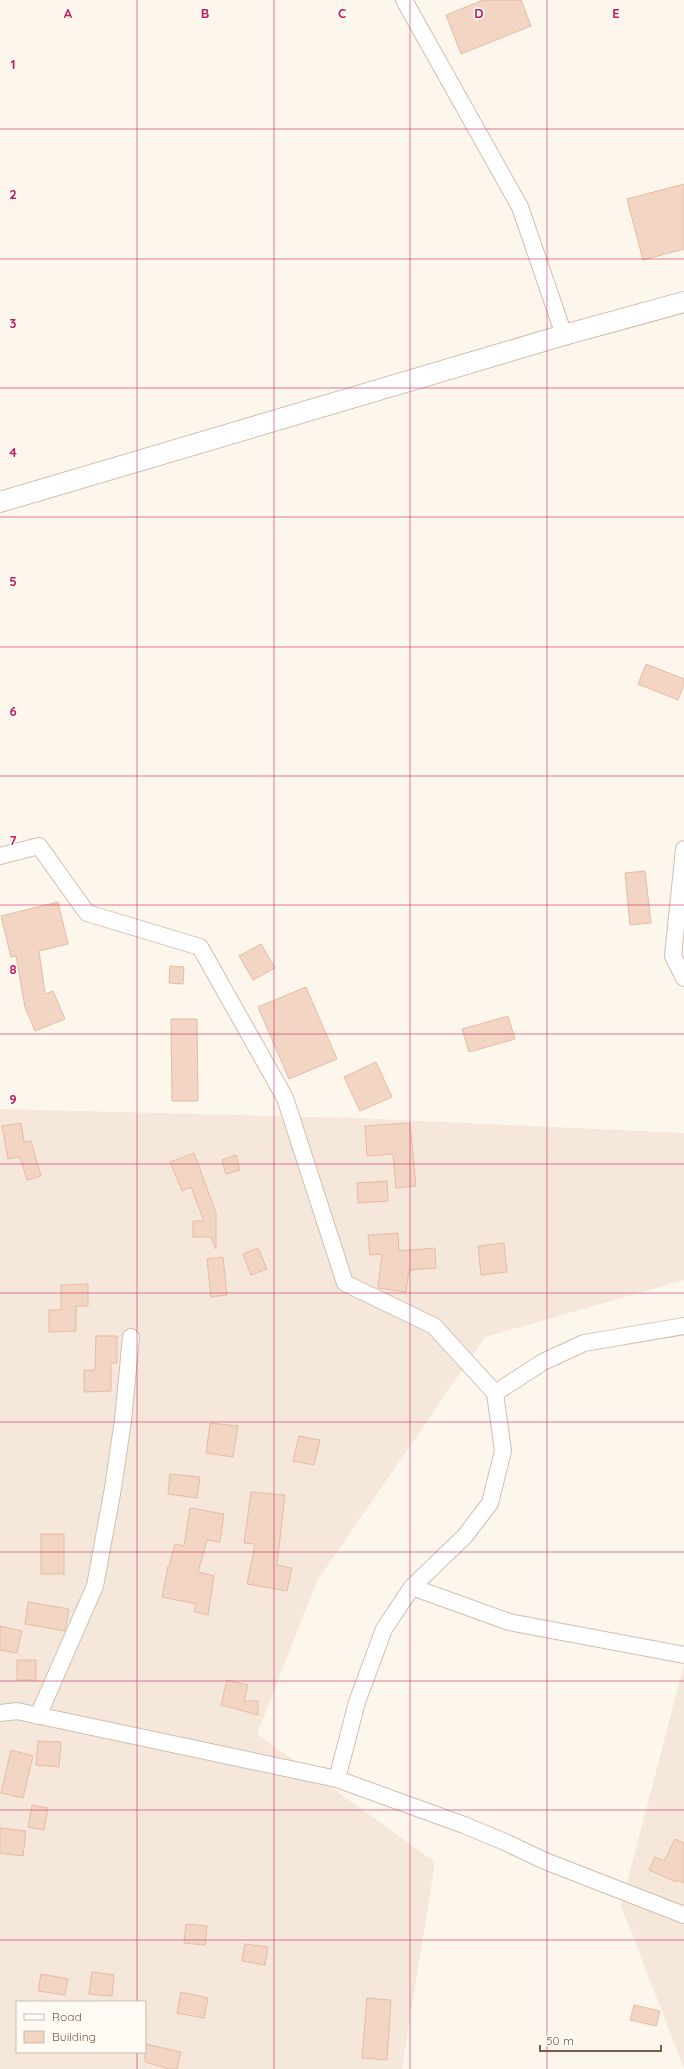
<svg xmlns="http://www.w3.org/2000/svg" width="684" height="2069" viewBox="0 0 684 2069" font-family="Quicksand,sans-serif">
	<rect width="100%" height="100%" fill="#fdf6ec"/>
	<g fill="#f5e8da" fill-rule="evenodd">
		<path d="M 0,1109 L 356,1118 L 684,1133 L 684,1280 L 485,1337 L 317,1581 L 257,1734 L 435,1862 L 402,2069 L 0,2069 ZM 17,2002 L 145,2002 L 145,2052 L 17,2052 Z"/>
		<path d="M 684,1664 L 684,2068 L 621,1906 Z"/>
	</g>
	<g fill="#f3d5c3" stroke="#e6bba3">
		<path d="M 483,0 L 521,0 L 531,26 L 461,54 L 446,15 Z"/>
		<path d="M 684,184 L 684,249 L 643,260 L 627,199 Z"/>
		<path d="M 646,664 L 684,679 L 684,684 L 678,700 L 638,684 Z"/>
		<path d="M 645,871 L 651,923 L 630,925 L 625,873 Z"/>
		<path d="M 58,902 L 68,944 L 39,951 L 45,994 L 53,991 L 65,1019 L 35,1031 L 25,1007 L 16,956 L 11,957 L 1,916 Z"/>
		<path d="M 261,944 L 275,968 L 253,980 L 239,956 Z"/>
		<path d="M 170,966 L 184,967 L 183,984 L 169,983 Z"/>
		<path d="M 306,987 L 337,1059 L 289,1079 L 258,1007 Z"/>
		<path d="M 508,1016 L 515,1039 L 469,1052 L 462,1029 Z"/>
		<path d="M 171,1019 L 197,1019 L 198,1101 L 172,1101 Z"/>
		<path d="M 376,1062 L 392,1097 L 360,1111 L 344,1077 Z"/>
		<path d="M 21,1123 L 24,1142 L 31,1141 L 41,1176 L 27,1180 L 20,1157 L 8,1159 L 2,1126 Z"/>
		<path d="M 410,1123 L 416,1186 L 396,1188 L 393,1154 L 367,1156 L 365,1126 Z"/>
		<path d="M 194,1153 L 216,1213 L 216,1249 L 211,1237 L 193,1237 L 193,1221 L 204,1221 L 191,1187 L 182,1191 L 170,1162 Z"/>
		<path d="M 236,1155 L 240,1170 L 226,1174 L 222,1160 Z"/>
		<path d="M 387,1181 L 388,1201 L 358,1203 L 357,1183 Z"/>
		<path d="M 398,1233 L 399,1251 L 435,1248 L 436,1268 L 409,1270 L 406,1292 L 378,1288 L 382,1254 L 370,1255 L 368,1235 Z"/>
		<path d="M 504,1243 L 507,1272 L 481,1275 L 478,1246 Z"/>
		<path d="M 258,1248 L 267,1269 L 251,1275 L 243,1254 Z"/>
		<path d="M 223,1257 L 227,1295 L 211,1297 L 207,1259 Z"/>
		<path d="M 88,1284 L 88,1306 L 76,1306 L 76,1331 L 49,1332 L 49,1310 L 61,1310 L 61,1285 Z"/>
		<path d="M 96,1336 L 117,1336 L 117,1363 L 111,1363 L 111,1391 L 84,1392 L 84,1370 L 95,1370 Z"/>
		<path d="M 210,1423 L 238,1426 L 233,1457 L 206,1453 Z"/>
		<path d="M 299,1436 L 320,1440 L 314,1465 L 293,1461 Z"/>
		<path d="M 170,1474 L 200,1477 L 197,1498 L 168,1494 Z"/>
		<path d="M 251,1492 L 285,1495 L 277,1565 L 292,1568 L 287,1591 L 247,1584 L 255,1544 L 244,1543 Z"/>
		<path d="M 190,1508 L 224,1514 L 220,1542 L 207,1540 L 198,1572 L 214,1576 L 208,1615 L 194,1612 L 196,1604 L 162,1597 L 168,1566 L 169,1566 L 175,1544 L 184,1546 Z"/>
		<rect x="41" y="1534" width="23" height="40"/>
		<path d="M 28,1602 L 69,1609 L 65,1631 L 25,1624 Z"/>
		<path d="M 0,1626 L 22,1631 L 17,1653 L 0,1650 Z"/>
		<rect x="17" y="1660" width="19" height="20"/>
		<path d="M 227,1680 L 248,1685 L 244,1701 L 258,1701 L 258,1715 L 221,1705 Z"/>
		<path d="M 38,1741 L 61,1742 L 59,1767 L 36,1765 Z"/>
		<path d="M 11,1750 L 33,1756 L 23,1798 L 1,1793 Z"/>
		<path d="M 32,1805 L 48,1808 L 44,1830 L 28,1827 Z"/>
		<path d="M 0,1828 L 26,1831 L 23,1856 L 0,1853 Z"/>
		<path d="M 675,1839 L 684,1843 L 684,1883 L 677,1880 L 676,1882 L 649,1870 L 655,1857 L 664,1861 Z"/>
		<path d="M 186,1924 L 207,1926 L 205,1945 L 184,1943 Z"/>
		<path d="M 245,1944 L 268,1947 L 265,1965 L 242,1961 Z"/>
		<path d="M 92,1972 L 114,1975 L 112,1996 L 89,1994 Z"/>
		<path d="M 41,1974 L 68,1979 L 65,1995 L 38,1991 Z"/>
		<path d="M 181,1992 L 208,1998 L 204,2018 L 177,2013 Z"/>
		<path d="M 367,1998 L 391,2000 L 387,2060 L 362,2058 Z"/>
		<path d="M 634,2005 L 660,2011 L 656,2026 L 630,2020 Z"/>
		<path d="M 145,2044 L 181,2052 L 177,2069 L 169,2069 L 145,2062 Z"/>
	</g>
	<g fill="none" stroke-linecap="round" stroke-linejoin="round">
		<g stroke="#d1beb0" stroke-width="18">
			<g id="minor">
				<path d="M 404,0 L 520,207 L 564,335"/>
				<path d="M 684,849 L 673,956 L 684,978"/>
				<path d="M 0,856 L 39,846 L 87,913 L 200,947 L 285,1098 L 345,1283 L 434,1326 L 495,1393"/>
				<path d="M 412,1587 L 509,1622 L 684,1655"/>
				<path d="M 0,1713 L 17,1711 L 337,1779 L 357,1702 L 384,1629 L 412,1587 L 465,1536 L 490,1503 L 503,1451 L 495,1393 L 543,1362 L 584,1343 L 684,1326"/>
				<path d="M 38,1716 L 95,1586 L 113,1488 L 123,1420 L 131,1337"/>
				<path d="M 337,1779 L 464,1825 L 505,1842 L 545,1861 L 684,1915"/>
			</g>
		</g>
		<g stroke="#d1beb0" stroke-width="22">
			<path id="tertiary" d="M 0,502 L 564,335 L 684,302"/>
		</g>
		<use href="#minor" stroke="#fff" stroke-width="16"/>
		<use href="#tertiary" stroke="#fff" stroke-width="20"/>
	</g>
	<path fill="none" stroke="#c2185b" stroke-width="1" stroke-opacity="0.55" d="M 137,0 L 137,2002M 274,0 L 274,2069M 410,0 L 410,2069M 547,0 L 547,2069M 0,129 L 684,129M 0,259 L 684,259M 0,388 L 684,388M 0,517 L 684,517M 0,647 L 684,647M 0,776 L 684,776M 0,905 L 684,905M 0,1034 L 684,1034M 0,1164 L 684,1164M 0,1293 L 684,1293M 0,1422 L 684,1422M 0,1552 L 684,1552M 0,1681 L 684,1681M 0,1810 L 684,1810M 0,1940 L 684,1940M 137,2052 L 137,2069"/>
	<g font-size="13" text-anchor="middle" font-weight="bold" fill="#c2185b" stroke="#fffaf3" stroke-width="3.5" stroke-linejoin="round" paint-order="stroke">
		<text x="68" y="18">A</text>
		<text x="205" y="18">B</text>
		<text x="342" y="18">C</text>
		<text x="479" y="18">D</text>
		<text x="616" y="18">E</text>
		<text x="13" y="69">1</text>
		<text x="13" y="199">2</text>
		<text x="13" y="328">3</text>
		<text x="13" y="457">4</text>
		<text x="13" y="586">5</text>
		<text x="13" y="716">6</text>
		<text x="13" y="845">7</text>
		<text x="13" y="974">8</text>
		<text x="13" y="1104">9</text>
	</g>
	<rect x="16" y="2001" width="130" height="52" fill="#fffaf3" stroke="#cabbb1"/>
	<rect x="24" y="2014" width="20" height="6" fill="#ffffff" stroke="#cabbb1"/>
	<text x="52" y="2021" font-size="12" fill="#7a5c4d">Road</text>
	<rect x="24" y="2031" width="20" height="12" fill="#f3d5c3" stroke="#cabbb1"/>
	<text x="52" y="2041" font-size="12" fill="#7a5c4d">Building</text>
	<path d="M540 2045v6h121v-6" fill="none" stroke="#7a5c4d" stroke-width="2"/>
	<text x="546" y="2045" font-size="12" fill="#7a5c4d" stroke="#fffaf3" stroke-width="3" paint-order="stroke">50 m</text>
</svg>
